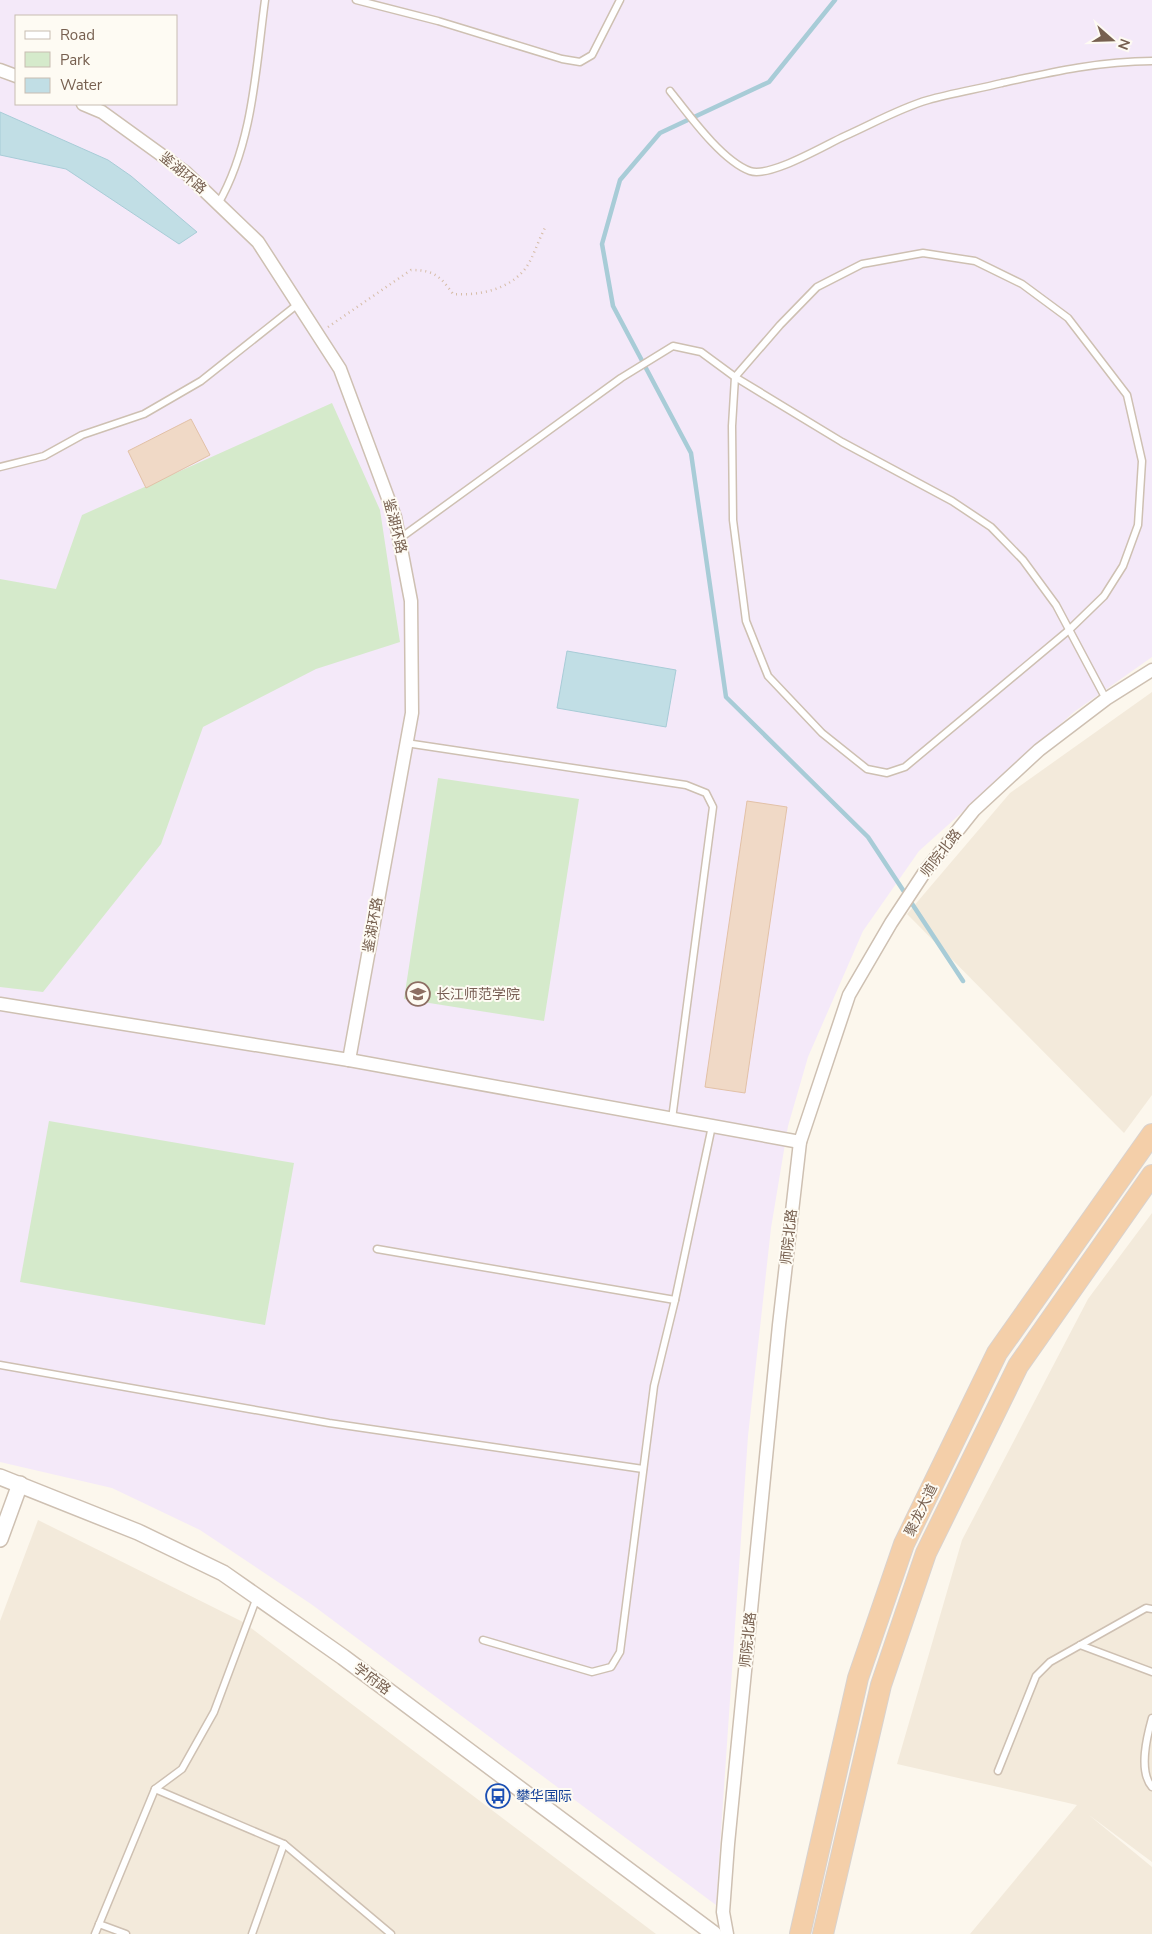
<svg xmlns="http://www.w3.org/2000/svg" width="1152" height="1934" viewBox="0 0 1152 1934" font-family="'Nunito Sans','Noto Sans SC',sans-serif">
	<rect width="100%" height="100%" fill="#fcf7ed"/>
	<g fill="#f3eadb">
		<path d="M 1152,692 L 1152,1095 L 1124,1133 L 907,914 L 1010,793 Z"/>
		<path d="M 1152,1213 L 1152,1862 L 1089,1815 L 1152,1867 L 1152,1934 L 970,1934 L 1077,1805 L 897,1764 L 962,1540 L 1088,1299 Z"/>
		<path d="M 38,1520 L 243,1622 L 656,1934 L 0,1934 L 0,1621 Z"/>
	</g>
	<path fill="#f4e9f9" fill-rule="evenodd" d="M 0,0 L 1152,0 L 1152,657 L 1074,712 L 919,851 L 863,931 L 808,1057 L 788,1126 L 771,1228 L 748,1436 L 716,1905 L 311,1604 L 200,1530 L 112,1488 L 0,1462 ZM 16,16 L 176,16 L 176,104 L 16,104 Z"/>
	<g fill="#d5eacb">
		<path d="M 332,403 L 380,510 L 400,642 L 316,669 L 203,727 L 161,844 L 43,992 L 0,987 L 0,579 L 56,589 L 82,515 Z"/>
		<path d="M 438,778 L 579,799 L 544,1021 L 404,999 Z"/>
		<path d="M 49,1121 L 294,1163 L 265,1325 L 20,1282 Z"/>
	</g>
	<g fill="#c1dee5" stroke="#a8ccd7">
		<path d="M 0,112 L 108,160 L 131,176 L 197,232 L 179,244 L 66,169 L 0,155 Z"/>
		<path d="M 567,651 L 676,670 L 666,727 L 557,708 Z"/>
	</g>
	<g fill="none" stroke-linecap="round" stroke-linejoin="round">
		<path stroke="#a8ccd7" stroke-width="4.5" d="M 835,0 L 769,82 L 660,133 L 620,180 L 602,244 L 613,306 L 691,453 L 726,697 L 868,837 L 963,981"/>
	</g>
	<g fill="#f0d9c6" stroke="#e2c1a7">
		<path d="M 191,419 L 210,455 L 146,488 L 128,451 Z"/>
		<path d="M 747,801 L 787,807 L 745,1093 L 705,1087 Z"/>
	</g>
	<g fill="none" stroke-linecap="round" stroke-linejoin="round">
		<g stroke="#cec0b2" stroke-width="9">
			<g id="service">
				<path d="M 356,0 L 438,21 L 562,59 L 580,62 L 592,55 L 620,0"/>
				<path d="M 670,91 C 689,115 722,161 750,171 C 770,178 825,145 845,136 C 872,124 900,108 928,100 C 952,93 978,89 1002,83 C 1052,72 1101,61 1152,61"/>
				<path d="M 218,204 C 253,144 256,67 265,0"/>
				<path d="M 923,253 L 975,261 L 1022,284 L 1068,318 L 1127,395 L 1142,461 L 1138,525 L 1123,566 L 1104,596 L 1069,630 L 905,767 L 887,773 L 867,769 L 822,733 L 768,676 L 746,621 L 733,520 L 732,426 L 735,377 L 780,325 L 817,287 L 862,264 Z"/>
				<path d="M 0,467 L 44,456 L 82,435 L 144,414 L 201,381 L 298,304"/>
				<path d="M 399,539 L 621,378 L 673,346 L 701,352 L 735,377 L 842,442 L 952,501 L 991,527 L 1023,560 L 1056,605 L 1106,699"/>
				<path d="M 406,743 L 686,785 L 706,793 L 713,807 L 672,1119"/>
				<path d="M 377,1249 L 675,1300"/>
				<path d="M 0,1365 L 329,1423 L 643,1469"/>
				<path d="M 483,1640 L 592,1672 L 611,1667 L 620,1652 L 654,1386 L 675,1300 L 712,1126"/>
				<path d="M 1080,1645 L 1152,1672"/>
				<path d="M 1152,1718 C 1147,1736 1138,1771 1152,1787"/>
				<path d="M 998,1771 L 1036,1676 L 1050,1662 L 1146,1608 L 1152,1609"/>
				<path d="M 155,1789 L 284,1844 L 391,1934"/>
				<path d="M 99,1924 L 126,1934"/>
				<path d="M 95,1934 L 155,1789 L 182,1769 L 214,1712 L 257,1597"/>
				<path d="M 252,1934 L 284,1844"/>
			</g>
		</g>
		<g stroke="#cec0b2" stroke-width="15">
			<g id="minor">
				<path d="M 0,70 L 16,76"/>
				<path d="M 83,104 L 102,112 L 185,172 L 258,242 L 340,369 L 395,517 L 411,601 L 412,713 L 349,1060"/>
				<path d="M 0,1004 L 349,1060 L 800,1142"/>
				<path d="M 727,1934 L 723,1912 L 728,1844 L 779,1325 L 800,1142 L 849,995 L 891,923 L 926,870 L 974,810 L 1039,750 L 1106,699 L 1152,670"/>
			</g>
		</g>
		<g stroke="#cec0b2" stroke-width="18">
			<g id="tertiary">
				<path d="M 0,1477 L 138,1532 L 223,1573 L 343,1657 L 714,1934"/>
				<path d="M 0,1539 L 20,1484"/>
			</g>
		</g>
		<g stroke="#d9d2ce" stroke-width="22">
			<g id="trunk">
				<path d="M 800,1934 L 858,1678 L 904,1544 L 997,1353 L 1152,1134"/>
				<path d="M 823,1934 L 881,1685 L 926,1553 L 1018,1366 L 1152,1175"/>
			</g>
		</g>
		<path stroke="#d6bda8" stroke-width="2.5" stroke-dasharray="1 4" stroke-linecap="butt" d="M 328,327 L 411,270 C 434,270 440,276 453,294 C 480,296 514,289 529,263 C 535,252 539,239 545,228"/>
		<use href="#service" stroke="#fff" stroke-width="6"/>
		<use href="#minor" stroke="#fff" stroke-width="12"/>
		<use href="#tertiary" stroke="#fff" stroke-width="15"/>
		<use href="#trunk" stroke="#f4cfa9" stroke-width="20"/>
	</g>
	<defs>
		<g id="university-ring" transform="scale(1.25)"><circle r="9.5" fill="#fefbf3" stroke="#8d6e63" stroke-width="1.5"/><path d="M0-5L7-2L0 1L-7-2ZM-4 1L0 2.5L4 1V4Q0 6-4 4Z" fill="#8d6e63"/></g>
		<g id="bus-ring" transform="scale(1.25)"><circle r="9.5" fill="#fefbf3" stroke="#1a4fb4" stroke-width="1.5"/><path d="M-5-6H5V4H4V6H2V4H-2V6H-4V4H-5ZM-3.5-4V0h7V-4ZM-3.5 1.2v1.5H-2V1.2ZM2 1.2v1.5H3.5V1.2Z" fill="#1a4fb4"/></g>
	</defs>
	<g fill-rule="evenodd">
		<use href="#university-ring" x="418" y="994"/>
		<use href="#bus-ring" x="498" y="1796"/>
	</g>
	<g text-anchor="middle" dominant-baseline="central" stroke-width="4" stroke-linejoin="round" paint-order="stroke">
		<g font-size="14" fill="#776050" stroke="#fefbf3">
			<text transform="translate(183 173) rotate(40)">鉴湖环路</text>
			<text transform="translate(395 526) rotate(76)">鉴湖环路</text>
			<text transform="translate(941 853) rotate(-52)">师院北路</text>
			<text transform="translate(373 925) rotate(-80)">鉴湖环路</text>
			<text transform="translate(789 1237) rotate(-84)">师院北路</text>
			<text transform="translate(921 1510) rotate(-64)">聚龙大道</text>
			<text transform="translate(748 1640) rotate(-84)">师院北路</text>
			<text transform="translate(372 1679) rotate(37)">学府路</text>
		</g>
		<g font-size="14" fill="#785e54" stroke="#fefbf3" text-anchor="start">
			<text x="436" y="994">长江师范学院</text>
		</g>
		<g font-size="14" fill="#164399" stroke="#fefbf3" text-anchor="start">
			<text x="516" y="1796">攀华国际</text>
		</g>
	</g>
	<rect x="15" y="15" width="162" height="90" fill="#fefbf3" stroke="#c8bdb2"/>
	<rect x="25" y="31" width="25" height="8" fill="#ffffff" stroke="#c8bdb2"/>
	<text x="60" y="40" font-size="15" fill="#776050">Road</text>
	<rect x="25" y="52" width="25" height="15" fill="#d5eacb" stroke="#c8bdb2"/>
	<text x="60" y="65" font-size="15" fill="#776050">Park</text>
	<rect x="25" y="78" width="25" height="15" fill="#c1dee5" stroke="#c8bdb2"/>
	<text x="60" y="90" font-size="15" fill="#776050">Water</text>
	<g transform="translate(1112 40) rotate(110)" stroke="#fefbf3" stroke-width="4" paint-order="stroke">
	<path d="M0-4L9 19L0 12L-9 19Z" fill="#776050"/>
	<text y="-8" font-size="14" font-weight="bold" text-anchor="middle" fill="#776050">N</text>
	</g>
</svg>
